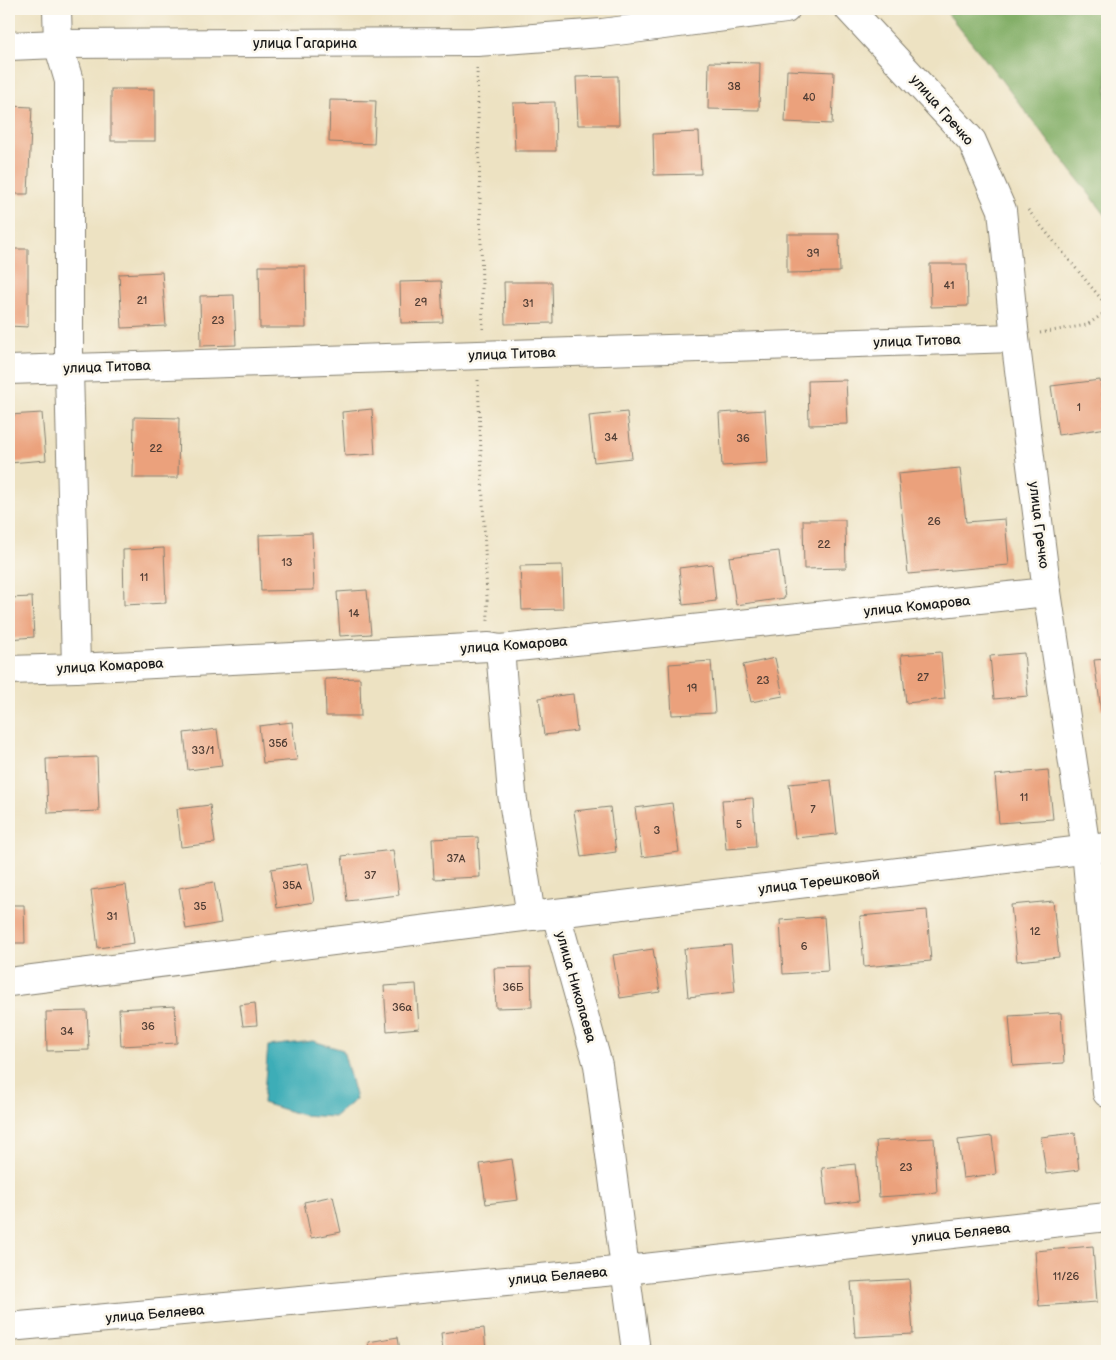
<svg xmlns="http://www.w3.org/2000/svg" width="1116" height="1360" viewBox="0 0 1116 1360" font-family="'Balsamiq Sans',sans-serif">
	<rect width="100%" height="100%" fill="#fbf7ec"/>
	<filter id="ink" filterUnits="userSpaceOnUse"><feTurbulence type="fractalNoise" baseFrequency=".02" numOctaves="2"/><feDisplacementMap in="SourceGraphic" scale="10" xChannelSelector="R" yChannelSelector="G"/><feConvolveMatrix kernelMatrix="1 2 1 2 8 2 1 2 1" color-interpolation-filters="sRGB"/></filter>
	<filter id="wash" filterUnits="userSpaceOnUse"><feTurbulence type="fractalNoise" baseFrequency=".0096" numOctaves="4" result="noise"/><feDisplacementMap in="SourceGraphic" scale="20" xChannelSelector="R" yChannelSelector="G"/><feGaussianBlur stdDeviation="1.12" result="paint"/><feColorMatrix in="noise" values="0 0 0 0 0 0 0 0 0 0 0 0 0 0 0 0 0 1.4 0 .05"/><feComposite in="paint" operator="in"/></filter>
	<g filter="url(#wash)">
		<rect width="100%" height="100%" fill="#ede2c2"/>
		<path fill="#83af67" stroke="#506642" d="M 944,9 L 1107,9 L 1107,217 L 989,64 Z"/>
		<path fill="#3cadb7" stroke="#2c646a" d="M 313,1041 L 343,1050 L 356,1099 L 334,1117 L 302,1115 L 263,1103 L 268,1046 Z"/>
		<g id="blocks">
			<g fill="#eba17b">
				<path d="M 709,62 L 760,63 L 759,110 L 708,109 Z"/>
				<path d="M 787,70 L 834,72 L 832,124 L 785,122 Z"/>
				<path d="M 618,76 L 619,125 L 578,125 L 576,77 Z"/>
				<rect x="111" y="89" width="44" height="52"/>
				<path d="M 330,100 L 376,101 L 374,144 L 329,142 Z"/>
				<path d="M 555,102 L 556,151 L 515,151 L 513,103 Z"/>
				<path d="M 9,106 L 32,107 L 28,194 L 9,194 Z"/>
				<path d="M 699,132 L 701,174 L 654,175 L 653,134 Z"/>
				<path d="M 787,234 L 839,234 L 840,272 L 787,273 Z"/>
				<path d="M 9,249 L 28,249 L 28,327 L 9,326 Z"/>
				<path d="M 930,264 L 967,264 L 968,306 L 931,307 Z"/>
				<path d="M 259,266 L 305,266 L 306,328 L 260,328 Z"/>
				<path d="M 162,272 L 166,326 L 122,328 L 119,274 Z"/>
				<path d="M 441,281 L 443,322 L 401,323 L 400,282 Z"/>
				<path d="M 504,282 L 552,282 L 553,323 L 505,324 Z"/>
				<path d="M 234,295 L 236,345 L 201,346 L 200,296 Z"/>
				<path d="M 846,380 L 848,424 L 809,425 L 808,381 Z"/>
				<path d="M 1100,380 L 1107,428 L 1058,435 L 1051,386 Z"/>
				<path d="M 372,409 L 375,454 L 345,456 L 342,412 Z"/>
				<path d="M 765,410 L 768,463 L 722,466 L 719,413 Z"/>
				<path d="M 627,412 L 632,458 L 594,462 L 589,416 Z"/>
				<path d="M 42,413 L 46,460 L 9,463 L 9,415 Z"/>
				<path d="M 134,417 L 179,418 L 178,478 L 133,478 Z"/>
				<path d="M 960,468 L 966,522 L 1005,519 L 1009,565 L 908,574 L 898,474 Z"/>
				<path d="M 803,520 L 845,520 L 846,568 L 804,569 Z"/>
				<path d="M 312,533 L 314,590 L 261,591 L 259,535 Z"/>
				<path d="M 164,548 L 166,603 L 124,605 L 123,550 Z"/>
				<path d="M 779,551 L 785,598 L 736,605 L 729,557 Z"/>
				<path d="M 712,564 L 716,601 L 683,605 L 679,568 Z"/>
				<path d="M 562,565 L 563,609 L 522,610 L 520,566 Z"/>
				<path d="M 367,590 L 371,634 L 340,636 L 337,592 Z"/>
				<path d="M 32,597 L 34,637 L 9,639 L 9,598 Z"/>
				<path d="M 941,652 L 945,699 L 906,703 L 901,655 Z"/>
				<path d="M 1024,653 L 1028,696 L 994,699 L 990,656 Z"/>
				<path d="M 775,658 L 783,696 L 751,702 L 743,665 Z"/>
				<path d="M 1107,659 L 1107,709 L 1101,710 L 1094,660 Z"/>
				<path d="M 711,661 L 715,713 L 672,715 L 669,664 Z"/>
				<path d="M 360,678 L 361,716 L 326,716 L 325,679 Z"/>
				<path d="M 573,694 L 577,731 L 544,735 L 539,698 Z"/>
				<path d="M 292,722 L 297,760 L 263,763 L 259,726 Z"/>
				<path d="M 217,729 L 222,766 L 188,770 L 184,733 Z"/>
				<path d="M 97,757 L 99,811 L 48,813 L 46,759 Z"/>
				<path d="M 1048,770 L 1053,819 L 999,823 L 995,775 Z"/>
				<path d="M 831,780 L 837,834 L 795,838 L 789,784 Z"/>
				<path d="M 753,798 L 756,847 L 726,849 L 722,800 Z"/>
				<path d="M 672,803 L 679,852 L 642,857 L 635,808 Z"/>
				<path d="M 210,805 L 215,843 L 181,847 L 177,809 Z"/>
				<path d="M 610,807 L 616,852 L 581,857 L 574,811 Z"/>
				<path d="M 478,837 L 480,877 L 434,879 L 432,839 Z"/>
				<path d="M 393,850 L 399,895 L 347,901 L 342,856 Z"/>
				<path d="M 308,863 L 314,902 L 277,908 L 271,869 Z"/>
				<path d="M 214,882 L 221,923 L 186,929 L 179,888 Z"/>
				<path d="M 126,885 L 134,943 L 98,948 L 91,890 Z"/>
				<path d="M 1053,901 L 1059,957 L 1017,961 L 1011,905 Z"/>
				<path d="M 9,905 L 24,905 L 25,943 L 9,943 Z"/>
				<path d="M 927,910 L 931,961 L 864,967 L 860,916 Z"/>
				<path d="M 824,917 L 828,971 L 783,974 L 780,920 Z"/>
				<path d="M 731,945 L 735,992 L 688,997 L 684,949 Z"/>
				<path d="M 653,949 L 660,992 L 620,998 L 613,955 Z"/>
				<path d="M 531,967 L 532,1007 L 496,1008 L 494,968 Z"/>
				<path d="M 416,984 L 419,1028 L 387,1031 L 384,986 Z"/>
				<path d="M 255,1003 L 257,1025 L 243,1026 L 240,1005 Z"/>
				<path d="M 175,1006 L 177,1043 L 121,1046 L 119,1009 Z"/>
				<path d="M 87,1011 L 89,1050 L 47,1051 L 46,1012 Z"/>
				<path d="M 1061,1013 L 1064,1063 L 1013,1066 L 1009,1016 Z"/>
				<path d="M 10,1022 L 12,1053 L 9,1053 L 9,1023 Z"/>
				<path d="M 1075,1133 L 1079,1170 L 1046,1174 L 1041,1137 Z"/>
				<path d="M 992,1136 L 996,1174 L 963,1178 L 958,1140 Z"/>
				<path d="M 934,1138 L 937,1193 L 879,1197 L 876,1141 Z"/>
				<path d="M 512,1159 L 518,1200 L 486,1204 L 480,1164 Z"/>
				<path d="M 855,1164 L 859,1201 L 826,1205 L 822,1168 Z"/>
				<path d="M 333,1196 L 341,1232 L 311,1238 L 304,1202 Z"/>
				<path d="M 1093,1246 L 1097,1302 L 1039,1306 L 1035,1251 Z"/>
				<path d="M 909,1279 L 913,1334 L 855,1337 L 851,1282 Z"/>
				<path d="M 484,1328 L 486,1351 L 443,1351 L 441,1333 Z"/>
				<path d="M 398,1337 L 400,1351 L 369,1351 L 368,1342 Z"/>
			</g>
		</g>
	</g>
	<g filter="url(#ink)">
		<use href="#blocks" fill-opacity="0" stroke="#847f6f" stroke-width="1"/>
		<g fill="none" stroke-linecap="round" stroke-linejoin="round">
			<g stroke="#847f6f" stroke-width="30">
				<g id="minor">
					<path d="M 57,9 L 58,44 L 69,81 L 69,368 L 76,668"/>
					<path d="M 849,9 L 972,141 L 1002,210 L 1015,338 L 1047,592 L 1086,849 L 1107,1093"/>
					<path d="M 9,46 L 58,44 L 477,42 L 602,33 L 786,9"/>
					<path d="M 9,370 L 1015,338"/>
					<path d="M 500,649 L 512,794 L 531,916 L 556,914 L 598,1065 L 636,1351"/>
					<path d="M 9,670 L 76,668 L 489,647 L 500,649 L 1047,592"/>
					<path d="M 9,982 L 531,916 L 1107,847"/>
					<path d="M 9,1327 L 626,1270 L 1107,1217"/>
				</g>
			</g>
			<g stroke="#847f6f" stroke-width="3" stroke-dasharray="1 4" stroke-linecap="butt">
				<path d="M 477,68 L 483,329"/>
				<path d="M 1028,210 L 1107,306"/>
				<path d="M 1040,333 L 1087,325 L 1107,311"/>
				<path d="M 478,380 L 488,621"/>
			</g>
			<use href="#minor" stroke="#fff" stroke-width="28"/>
		</g>
	</g>
	<g text-anchor="middle" dominant-baseline="central" stroke-width="5" stroke-linejoin="round" paint-order="stroke">
		<g font-size="11" fill="#503d34">
			<text x="734" y="86">38</text>
			<text x="809" y="97">40</text>
			<text x="813" y="253">39</text>
			<text x="949" y="285">41</text>
			<text x="142" y="300">21</text>
			<text x="421" y="302">29</text>
			<text x="528" y="303">31</text>
			<text x="218" y="320">23</text>
			<text x="1079" y="407">1</text>
			<text x="611" y="437">34</text>
			<text x="743" y="438">36</text>
			<text x="156" y="448">22</text>
			<text x="934" y="521">26</text>
			<text x="824" y="544">22</text>
			<text x="287" y="562">13</text>
			<text x="144" y="577">11</text>
			<text x="354" y="613">14</text>
			<text x="923" y="677">27</text>
			<text x="763" y="680">23</text>
			<text x="692" y="688">19</text>
			<text x="278" y="743">35б</text>
			<text x="203" y="750">33/1</text>
			<text x="1024" y="797">11</text>
			<text x="813" y="809">7</text>
			<text x="739" y="824">5</text>
			<text x="657" y="830">3</text>
			<text x="456" y="858">37А</text>
			<text x="370" y="875">37</text>
			<text x="292" y="885">35А</text>
			<text x="200" y="906">35</text>
			<text x="112" y="916">31</text>
			<text x="1035" y="931">12</text>
			<text x="804" y="946">6</text>
			<text x="513" y="987">36Б</text>
			<text x="402" y="1007">36а</text>
			<text x="148" y="1026">36</text>
			<text x="67" y="1031">34</text>
			<text x="906" y="1167">23</text>
			<text x="1066" y="1276">11/26</text>
		</g>
		<g font-size="14" fill="#1c1c1c" stroke="#fbf7ec">
			<text x="305" y="43">улица Гагарина</text>
			<text transform="translate(942 110) rotate(49)">улица Гречко</text>
			<text transform="translate(917 341) rotate(-2)">улица Титова</text>
			<text transform="translate(512 354) rotate(-2)">улица Титова</text>
			<text transform="translate(107 367) rotate(-2)">улица Титова</text>
			<text transform="translate(1039 525) rotate(83)">улица Гречко</text>
			<text transform="translate(917 606) rotate(-6)">улица Комарова</text>
			<text transform="translate(514 645) rotate(-4)">улица Комарова</text>
			<text transform="translate(110 666) rotate(-3)">улица Комарова</text>
			<text transform="translate(819 882) rotate(-7)">улица Терешковой</text>
			<text transform="translate(576 987) rotate(74)">улица Николаева</text>
			<text transform="translate(961 1233) rotate(-6)">улица Беляева</text>
			<text transform="translate(558 1276) rotate(-5)">улица Беляева</text>
			<text transform="translate(155 1314) rotate(-5)">улица Беляева</text>
		</g>
	</g>
	<rect width="1116" height="1360" fill="none" stroke="#fbf7ec" stroke-width="30"/>
</svg>
